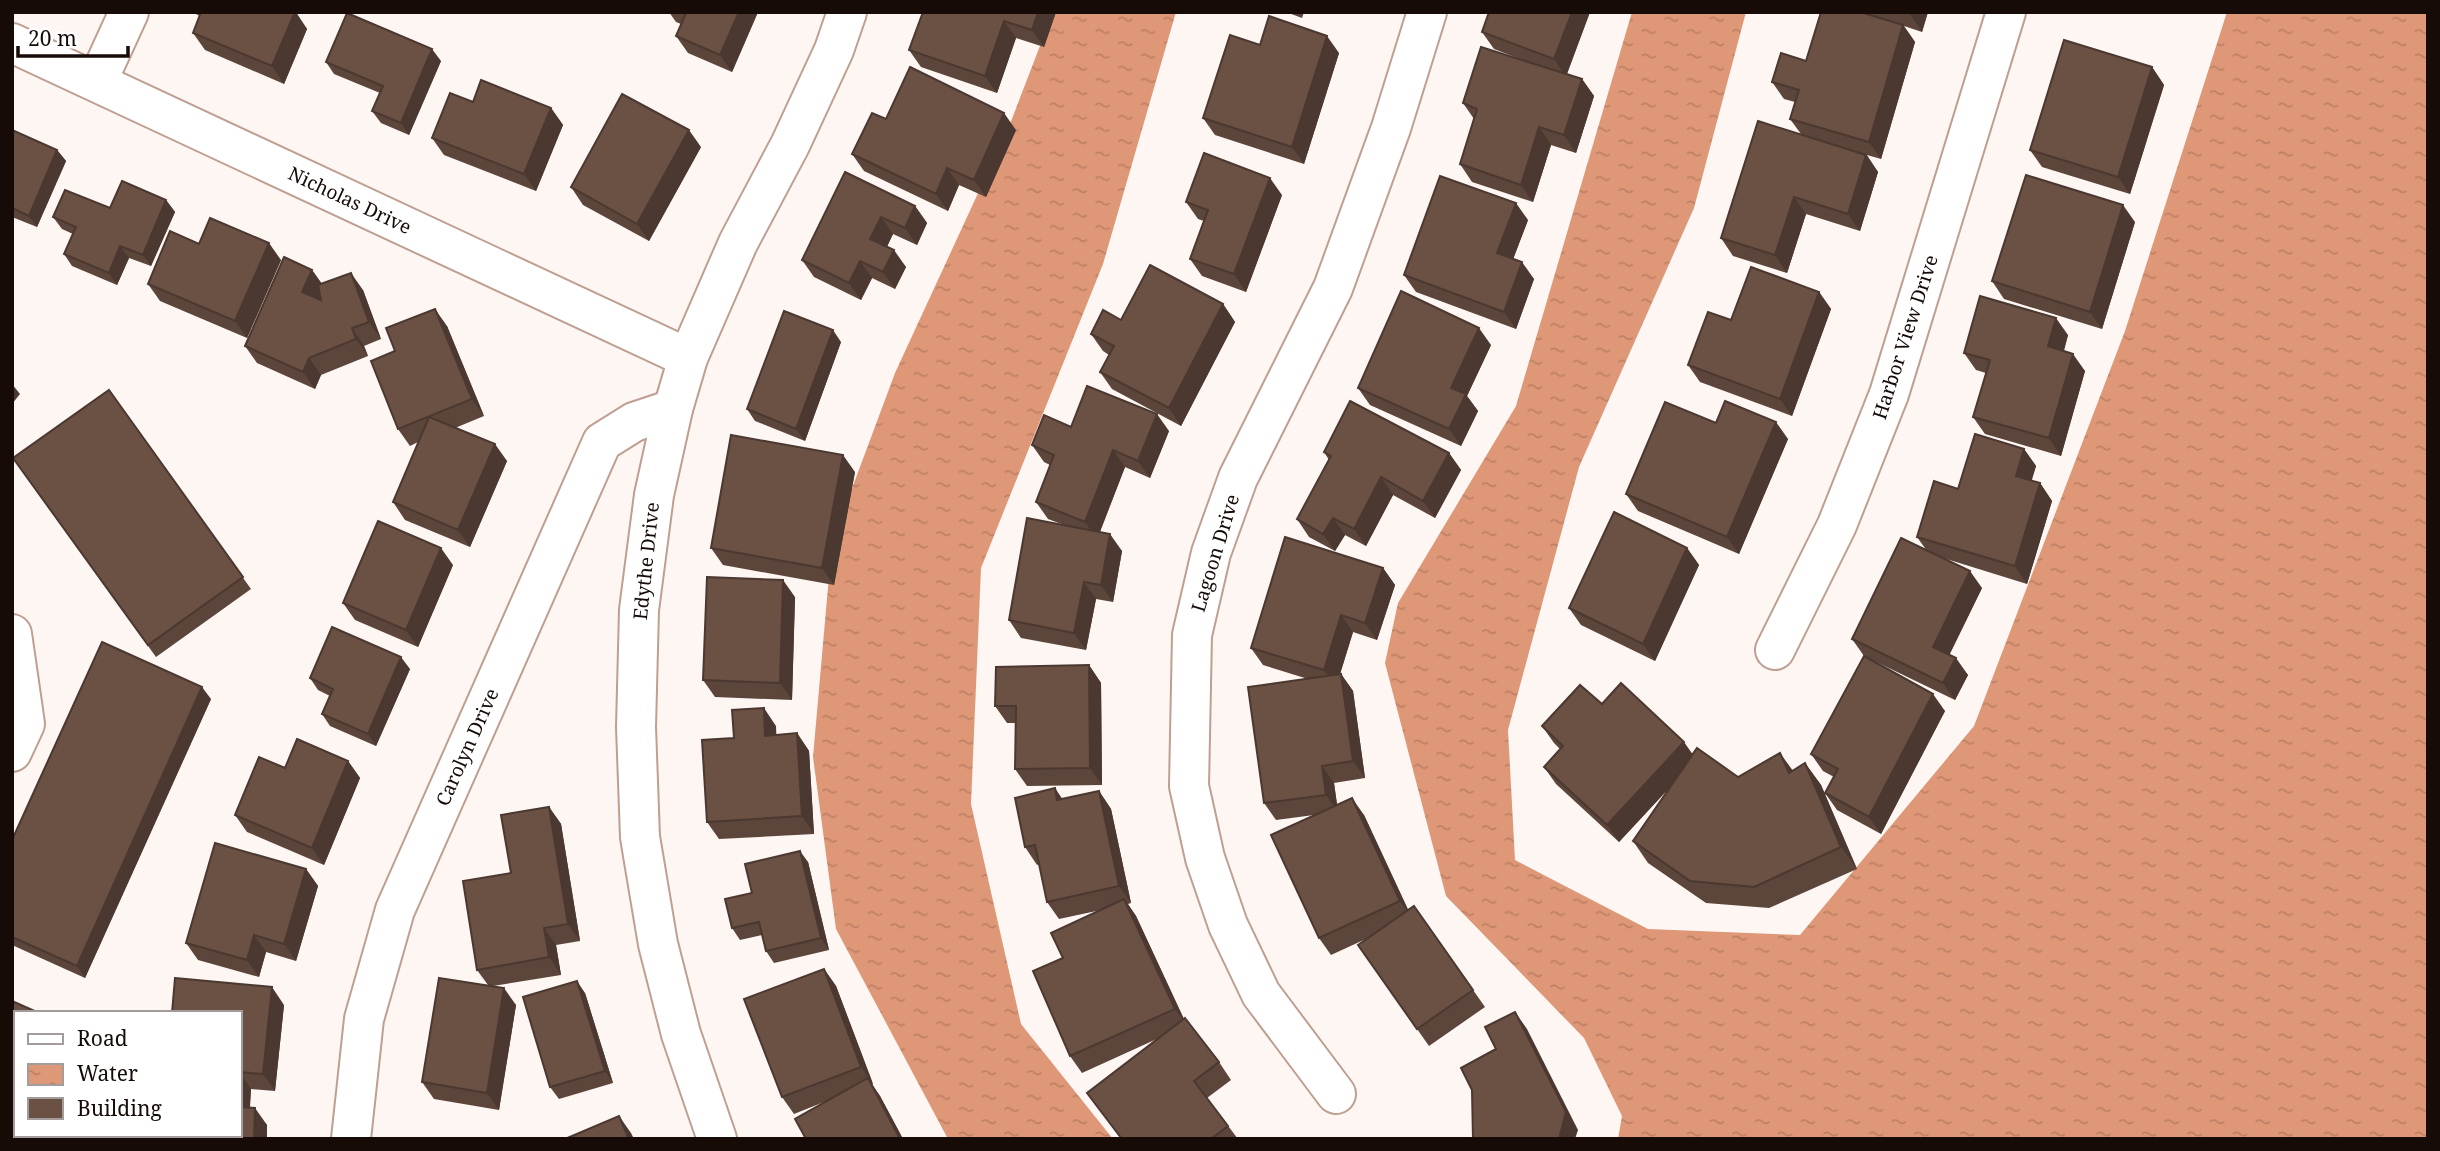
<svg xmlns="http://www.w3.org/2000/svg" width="2440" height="1151" viewBox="0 0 2440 1151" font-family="'Noto Serif',serif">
	<defs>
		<pattern id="water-ripples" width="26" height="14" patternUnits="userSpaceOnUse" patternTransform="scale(1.75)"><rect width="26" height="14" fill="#de9777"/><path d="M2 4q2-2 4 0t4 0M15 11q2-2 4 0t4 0" fill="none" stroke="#be8165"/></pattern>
	</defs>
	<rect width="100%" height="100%" fill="#fdf6f3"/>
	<g fill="url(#water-ripples)">
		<path d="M 1053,12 L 1176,12 L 1103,264 L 981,568 L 971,804 L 1021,1024 L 1113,1139 L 948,1139 L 836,929 L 813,757 L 832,542 L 895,373 L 1010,124 Z"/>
		<path d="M 1632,12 L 1746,12 L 1694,208 L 1579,467 L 1508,730 L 1515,860 L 1648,929 L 1800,935 L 1974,726 L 2125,331 L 2227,12 L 2428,12 L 2428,1139 L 1618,1139 L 1622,1116 L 1584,1038 L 1446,896 L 1385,663 L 1398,603 L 1516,406 Z"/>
	</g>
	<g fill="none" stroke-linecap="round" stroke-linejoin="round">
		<g stroke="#be9f91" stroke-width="42">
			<g id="street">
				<path d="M 12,43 L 688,358"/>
				<path d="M 97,82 L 129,12"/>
				<path d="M 12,634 L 25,724 L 12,752"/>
				<path d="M 1775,650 L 1837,525 L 1889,394 L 2006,12"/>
				<path d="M 1336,1094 L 1261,994 L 1228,925 L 1205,858 L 1189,786 L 1192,635 L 1211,553 L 1238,478 L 1333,288 L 1391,128 L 1427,12"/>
				<path d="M 351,1139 L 364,1019 L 395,910 L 602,442 L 634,422 L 673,409"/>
				<path d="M 717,1139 L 681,1034 L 658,944 L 640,837 L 636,727 L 639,610 L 654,495 L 673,409 L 688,358 L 738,243 L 790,145 L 834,50 L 847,12"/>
			</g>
		</g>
		<use href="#street" stroke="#fff" stroke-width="38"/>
	</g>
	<g fill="#5c453a">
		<path d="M 192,12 L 296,12 L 307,29 L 284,84 L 205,50 L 193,33 L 200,16 Z"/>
		<path d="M 669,12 L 758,12 L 732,72 L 688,53 L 676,36 L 681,24 L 676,22 Z"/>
		<path d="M 923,12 L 1056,12 L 1044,47 L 1016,38 L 997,93 L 921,67 L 909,50 Z"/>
		<path d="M 1286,12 L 1304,12 L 1302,18 Z"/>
		<path d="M 1590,12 L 1567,74 L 1582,79 L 1594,96 L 1576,153 L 1551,145 L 1533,202 L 1472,182 L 1460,164 L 1474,119 L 1463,103 L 1525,61 L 1494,49 L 1482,32 Z"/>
		<path d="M 1821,12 L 1928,12 L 1922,32 L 1904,26 L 1915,42 L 1881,159 L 1867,155 L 1878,172 L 1860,231 L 1806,214 L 1787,273 L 1733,256 L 1721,238 L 1801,134 L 1790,119 L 1795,102 L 1784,99 L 1772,82 L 1806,61 Z"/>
		<path d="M 1260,45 L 1339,53 L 1304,164 L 1215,135 L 1203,118 Z"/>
		<path d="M 441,61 L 409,135 L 381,123 L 372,111 L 380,93 L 334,74 L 326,62 Z"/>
		<path d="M 2152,67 L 2164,85 L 2130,194 L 2042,167 L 2030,150 Z"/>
		<path d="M 551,108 L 563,125 L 536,191 L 444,155 L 432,138 Z"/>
		<path d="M 886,119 L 1016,130 L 986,197 L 959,185 L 948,211 L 864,171 L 852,154 Z"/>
		<path d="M 12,130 L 57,150 L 66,161 L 37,227 L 12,217 Z"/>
		<path d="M 701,147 L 649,241 L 583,205 L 571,187 Z"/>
		<path d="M 845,172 L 915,206 L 927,223 L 917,245 L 893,234 L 887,247 L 906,267 L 895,289 L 872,278 L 861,300 L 814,277 L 802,260 Z"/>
		<path d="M 1282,195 L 1246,292 L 1202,276 L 1190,259 L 1204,221 L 1198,219 L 1186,202 Z"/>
		<path d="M 166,200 L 175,212 L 151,266 L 129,258 L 117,285 L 72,266 L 64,254 L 73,234 L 62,229 L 53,217 Z"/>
		<path d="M 1528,220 L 1513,259 L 1534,279 L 1516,329 L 1416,292 L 1404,275 Z"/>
		<path d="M 2135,222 L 2102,329 L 2004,299 L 1992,281 Z"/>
		<path d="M 199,244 L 281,260 L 247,338 L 160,301 L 148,284 Z"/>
		<path d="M 312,270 L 322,284 L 363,290 L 381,339 L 364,346 L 368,356 L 321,375 L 315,389 L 257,363 L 245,346 Z"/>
		<path d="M 1819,292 L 1831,309 L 1792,416 L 1700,382 L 1688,365 L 1731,320 Z"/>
		<path d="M 1223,304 L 1235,322 L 1181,426 L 1112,389 L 1100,372 L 1109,355 L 1103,351 L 1091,334 L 1121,320 Z"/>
		<path d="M 447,326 L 484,416 L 455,428 L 507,461 L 470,547 L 405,520 L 393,502 L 418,442 L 410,446 L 398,429 L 395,351 Z"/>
		<path d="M 2068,335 L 2064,351 L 2085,371 L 2061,456 L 1985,434 L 1973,417 L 1986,373 L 1976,370 L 1964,353 Z"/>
		<path d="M 841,342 L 805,441 L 755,421 L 747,409 Z"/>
		<path d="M 1491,345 L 1467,396 L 1478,411 L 1461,446 L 1370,405 L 1358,388 Z"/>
		<path d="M 109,390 L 251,589 L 156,657 L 13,458 Z"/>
		<path d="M 1716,423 L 1788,439 L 1739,554 L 1638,511 L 1626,494 Z"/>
		<path d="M 1071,427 L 1169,431 L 1150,478 L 1125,467 L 1100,532 L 1122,551 L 1113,602 L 1096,599 L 1086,650 L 1021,638 L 1009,620 L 1064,525 L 1048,519 L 1036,502 L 1050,465 L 1044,462 L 1032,445 Z"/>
		<path d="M 2024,449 L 2036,466 L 2031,481 L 2040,483 L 2052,501 L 2027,584 L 1940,557 L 1982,588 L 1949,655 L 1968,675 L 1955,700 L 1866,657 L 1945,711 L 1881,834 L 1837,810 L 1825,793 L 1834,777 L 1823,771 L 1811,754 L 1864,656 L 1852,639 L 1927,551 L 1917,537 L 1958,489 Z"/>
		<path d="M 1324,452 L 1449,453 L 1461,470 L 1435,518 L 1393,495 L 1366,546 L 1345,535 L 1335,551 L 1309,537 L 1297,519 L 1329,460 Z"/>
		<path d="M 855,472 L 834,585 L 723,565 L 711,548 Z"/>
		<path d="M 1687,548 L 1699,565 L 1655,661 L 1581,625 L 1569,608 Z"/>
		<path d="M 453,565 L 418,647 L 355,620 L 343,603 Z"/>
		<path d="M 1383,568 L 1395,585 L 1377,640 L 1353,632 L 1340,674 L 1341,674 L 1353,691 L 1365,778 L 1334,783 L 1337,804 L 1364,815 L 1408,910 L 1414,906 L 1485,1007 L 1429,1046 L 1358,945 L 1368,938 L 1331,955 L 1319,938 L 1314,815 L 1276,820 L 1264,803 L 1308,679 L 1263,665 L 1251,648 Z"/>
		<path d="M 795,597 L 792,700 L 715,697 L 703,680 Z"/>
		<path d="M 1089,665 L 1101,683 L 1102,785 L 1027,786 L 1015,769 L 1015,723 L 1007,723 L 995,706 Z"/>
		<path d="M 410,669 L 376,746 L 330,726 L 322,714 L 330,696 L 318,690 L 310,678 Z"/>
		<path d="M 211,699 L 85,978 L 12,945 L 12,840 Z"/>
		<path d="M 1602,704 L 1693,754 L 1738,777 L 1793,771 L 1805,763 L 1821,785 L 1857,869 L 1769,908 L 1706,903 L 1648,863 L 1633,841 L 1672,785 L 1619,842 L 1556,784 L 1544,767 L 1560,749 L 1554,743 L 1542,726 Z"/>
		<path d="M 776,726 L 776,735 L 797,733 L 809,751 L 814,834 L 719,839 L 707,822 L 734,738 Z"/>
		<path d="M 348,761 L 360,778 L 324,865 L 247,832 L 235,815 L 285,768 Z"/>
		<path d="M 1099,791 L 1111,809 L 1131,903 L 1128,904 L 1136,916 L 1184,1019 L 1219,1062 L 1231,1080 L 1207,1098 L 1238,1139 L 1121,1139 L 1087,1093 L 1159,1038 L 1082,1073 L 1070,1056 L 1063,958 L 1101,910 L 1059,919 L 1047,902 L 1039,864 L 1037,865 L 1025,847 L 1063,799 Z"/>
		<path d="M 549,807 L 561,824 L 580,941 L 556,945 L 561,975 L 493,986 L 516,1005 L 499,1110 L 434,1099 L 422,1082 L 488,985 L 477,970 L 511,873 Z"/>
		<path d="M 808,862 L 829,950 L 774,963 L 766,951 L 762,935 L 740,940 L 732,928 L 752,893 Z"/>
		<path d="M 306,869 L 318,886 L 296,961 L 266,952 L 259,977 L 198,960 L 186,943 Z"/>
		<path d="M 824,969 L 836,986 L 873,1084 L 872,1085 L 880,1096 L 903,1139 L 806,1139 L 824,1102 L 794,1114 L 782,1097 Z"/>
		<path d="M 585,993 L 613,1083 L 559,1099 L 550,1087 Z"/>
		<path d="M 12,1001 L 16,1013 L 16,1119 L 12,1117 Z"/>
		<path d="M 284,1005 L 275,1091 L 251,1089 L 250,1107 L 267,1125 L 240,1135 L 240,1013 Z"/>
	</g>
	<g fill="#4b3830">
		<path d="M 295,12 L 307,29 L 284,84 L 272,66 Z"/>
		<path d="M 739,12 L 758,12 L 732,72 L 720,55 Z"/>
		<path d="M 1038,12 L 1056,12 L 1044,47 L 1032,30 Z"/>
		<path d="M 1572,12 L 1590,12 L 1566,76 L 1554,59 Z"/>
		<path d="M 1911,12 L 1928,12 L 1922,32 L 1910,14 Z"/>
		<path d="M 1004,21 L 1016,38 L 997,93 L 985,76 Z"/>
		<path d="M 1903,25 L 1915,42 L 1881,159 L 1869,142 Z"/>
		<path d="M 1327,36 L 1339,53 L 1304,164 L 1292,147 Z"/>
		<path d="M 432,49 L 441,61 L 409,135 L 401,123 Z"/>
		<path d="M 2152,67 L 2164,85 L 2130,194 L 2118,177 Z"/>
		<path d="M 1582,79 L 1594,96 L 1576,153 L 1564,135 Z"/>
		<path d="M 551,108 L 563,125 L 536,191 L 524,174 Z"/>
		<path d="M 1004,113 L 1016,130 L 986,197 L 974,180 Z"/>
		<path d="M 1539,127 L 1551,145 L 1533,202 L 1521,185 Z"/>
		<path d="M 689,130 L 701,147 L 649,241 L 637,224 Z"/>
		<path d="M 57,150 L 66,161 L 37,227 L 29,216 Z"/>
		<path d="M 1866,155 L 1878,172 L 1860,231 L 1848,214 Z"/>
		<path d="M 947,168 L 959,185 L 948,211 L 936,194 Z"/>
		<path d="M 1270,178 L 1282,195 L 1246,292 L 1234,274 Z"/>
		<path d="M 1794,197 L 1806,214 L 1787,273 L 1775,255 Z"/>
		<path d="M 166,200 L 175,212 L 151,266 L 143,255 Z"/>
		<path d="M 1516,203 L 1528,220 L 1509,270 L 1497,253 Z"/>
		<path d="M 2123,205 L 2135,222 L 2102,329 L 2090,312 Z"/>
		<path d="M 915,206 L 927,223 L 917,245 L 905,228 Z"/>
		<path d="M 881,217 L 893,234 L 882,256 L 870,239 Z"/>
		<path d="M 269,243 L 281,260 L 247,338 L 235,321 Z"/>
		<path d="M 120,246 L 129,258 L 117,285 L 109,273 Z"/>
		<path d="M 894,250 L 906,267 L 895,289 L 883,272 Z"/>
		<path d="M 860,261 L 872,278 L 861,300 L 849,283 Z"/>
		<path d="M 1522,262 L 1534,279 L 1516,329 L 1504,312 Z"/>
		<path d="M 312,270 L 324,287 L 314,309 L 302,292 Z"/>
		<path d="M 351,273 L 363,290 L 381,339 L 369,322 Z"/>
		<path d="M 1819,292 L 1831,309 L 1792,416 L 1780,399 Z"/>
		<path d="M 1223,304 L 1235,322 L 1181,426 L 1169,408 Z"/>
		<path d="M 435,309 L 447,326 L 484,416 L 472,399 Z"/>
		<path d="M 2056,318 L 2068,335 L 2060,363 L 2048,346 Z"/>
		<path d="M 352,328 L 364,346 L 368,356 L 356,339 Z"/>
		<path d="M 1479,328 L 1491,345 L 1467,396 L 1478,411 L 1461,446 L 1449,429 L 1451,388 Z"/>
		<path d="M 833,330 L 841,342 L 805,441 L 796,429 Z"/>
		<path d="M 2073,354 L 2085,371 L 2061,456 L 2049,438 Z"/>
		<path d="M 309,358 L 321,375 L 315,389 L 303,372 Z"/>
		<path d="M 12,384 L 20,394 L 12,404 Z"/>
		<path d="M 1157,414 L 1169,431 L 1150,478 L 1138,461 Z"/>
		<path d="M 1776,422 L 1788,439 L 1739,554 L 1727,537 Z"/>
		<path d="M 495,444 L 507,461 L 470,547 L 458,530 Z"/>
		<path d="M 2024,449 L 2036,466 L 2028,493 L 2016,476 Z"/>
		<path d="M 1113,450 L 1125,467 L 1097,539 L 1085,522 Z"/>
		<path d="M 1449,453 L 1461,470 L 1435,518 L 1423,501 Z"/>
		<path d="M 843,455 L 855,472 L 834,585 L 822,568 Z"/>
		<path d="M 1381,477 L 1393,495 L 1366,546 L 1354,529 Z"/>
		<path d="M 2040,483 L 2052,501 L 2027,584 L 2015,566 Z"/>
		<path d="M 1333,518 L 1345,535 L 1335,551 L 1323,534 Z"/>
		<path d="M 1110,534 L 1122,551 L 1113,602 L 1101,585 Z"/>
		<path d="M 441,548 L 453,565 L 418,647 L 406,630 Z"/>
		<path d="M 1687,548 L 1699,565 L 1655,661 L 1643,644 Z"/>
		<path d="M 1383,568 L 1395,585 L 1377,640 L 1365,623 Z"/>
		<path d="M 1970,571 L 1982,588 L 1945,664 L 1933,647 Z"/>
		<path d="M 783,580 L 795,597 L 792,700 L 780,683 Z"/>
		<path d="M 1084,582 L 1096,599 L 1086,650 L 1074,633 Z"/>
		<path d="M 1341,615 L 1353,632 L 1336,687 L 1324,670 Z"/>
		<path d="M 401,657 L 410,669 L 376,746 L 368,734 Z"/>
		<path d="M 1956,658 L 1968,675 L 1955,700 L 1943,683 Z"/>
		<path d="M 1089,665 L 1101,683 L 1102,785 L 1090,768 Z"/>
		<path d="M 1341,674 L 1353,691 L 1365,778 L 1353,761 Z"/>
		<path d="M 202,687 L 211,699 L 85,978 L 77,966 Z"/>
		<path d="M 1933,694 L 1945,711 L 1881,834 L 1869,817 Z"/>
		<path d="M 764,708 L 776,726 L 777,753 L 765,736 Z"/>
		<path d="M 797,733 L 809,751 L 814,834 L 802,816 Z"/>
		<path d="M 1684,742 L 1696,759 L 1619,842 L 1607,825 Z"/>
		<path d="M 1780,753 L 1796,775 L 1789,773 Z"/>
		<path d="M 348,761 L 360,778 L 324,865 L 312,848 Z"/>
		<path d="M 1805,763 L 1821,785 L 1857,869 L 1841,847 Z"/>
		<path d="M 1322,766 L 1334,783 L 1338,812 L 1326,795 Z"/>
		<path d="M 1055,788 L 1067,806 L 1057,800 Z"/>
		<path d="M 1099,791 L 1111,809 L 1131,903 L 1119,886 Z"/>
		<path d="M 1352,798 L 1364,815 L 1412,918 L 1400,901 Z"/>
		<path d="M 549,807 L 561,824 L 580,941 L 568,924 Z"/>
		<path d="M 800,851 L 808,862 L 829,950 L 821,938 Z"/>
		<path d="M 306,869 L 318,886 L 296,961 L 284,944 Z"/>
		<path d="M 1124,899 L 1136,916 L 1187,1026 L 1175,1009 Z"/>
		<path d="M 544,928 L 556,945 L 561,975 L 549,957 Z"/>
		<path d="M 254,935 L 266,952 L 259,977 L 247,960 Z"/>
		<path d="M 824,969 L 836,986 L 873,1084 L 861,1067 Z"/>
		<path d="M 577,981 L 585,993 L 613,1083 L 605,1071 Z"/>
		<path d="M 272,987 L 284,1005 L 275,1091 L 263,1074 Z"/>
		<path d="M 504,988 L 516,1005 L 499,1110 L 487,1093 Z"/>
		<path d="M 1515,1012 L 1527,1029 L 1578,1130 L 1575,1139 L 1559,1139 Z"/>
		<path d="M 240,1073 L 251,1089 L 249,1118 L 240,1105 Z"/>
		<path d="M 868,1078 L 880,1096 L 903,1139 L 900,1139 Z"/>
		<path d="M 255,1108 L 267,1125 L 267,1139 L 254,1139 Z"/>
		<path d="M 619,1116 L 631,1133 L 634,1139 L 629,1139 Z"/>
	</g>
	<g fill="#6b5044" stroke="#4b3830" stroke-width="2">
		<path d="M 201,12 L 295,12 L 272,66 L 193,33 Z"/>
		<path d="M 683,12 L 739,12 L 720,55 L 676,36 L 686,13 Z"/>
		<path d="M 923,12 L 1038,12 L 1032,30 L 1004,21 L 985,76 L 909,50 Z"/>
		<path d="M 1489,12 L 1572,12 L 1554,59 L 1482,32 Z"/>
		<path d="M 1821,12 L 1860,12 L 1903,25 L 1869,142 L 1790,119 L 1799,90 L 1772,82 L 1781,53 L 1806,61 Z"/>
		<path d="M 347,13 L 432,49 L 401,123 L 372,111 L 383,86 L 326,62 Z"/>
		<path d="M 1269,16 L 1327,36 L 1292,147 L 1203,118 L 1230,35 L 1260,45 Z"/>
		<path d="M 2064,40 L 2152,67 L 2118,177 L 2030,150 Z"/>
		<path d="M 1481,47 L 1582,79 L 1564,135 L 1539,127 L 1521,185 L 1460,164 L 1477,109 L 1463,103 Z"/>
		<path d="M 910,67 L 1004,113 L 974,180 L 947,168 L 936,194 L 852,154 L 872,113 L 886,119 Z"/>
		<path d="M 481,80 L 551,108 L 524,174 L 432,138 L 450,93 L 473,102 Z"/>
		<path d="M 622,94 L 689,130 L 637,224 L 571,187 Z"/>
		<path d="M 1758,121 L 1866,155 L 1848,214 L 1794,197 L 1775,255 L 1721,238 Z"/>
		<path d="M 12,130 L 57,150 L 29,216 L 12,208 Z"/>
		<path d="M 1204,153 L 1270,178 L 1234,274 L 1190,259 L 1208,210 L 1186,202 Z"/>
		<path d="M 845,172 L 915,206 L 905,228 L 881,217 L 870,239 L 894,250 L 883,272 L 860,261 L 849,283 L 802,260 Z"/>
		<path d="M 2026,175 L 2123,205 L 2090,312 L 1992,281 Z"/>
		<path d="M 1440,176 L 1516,203 L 1497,253 L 1522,262 L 1504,312 L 1404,275 Z"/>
		<path d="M 122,181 L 166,200 L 143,255 L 120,246 L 109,273 L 64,254 L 76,227 L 53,217 L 65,190 L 110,208 Z"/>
		<path d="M 210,218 L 269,243 L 235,321 L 148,284 L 170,231 L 199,244 Z"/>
		<path d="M 284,257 L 312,270 L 302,292 L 321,300 L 318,285 L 351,273 L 369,322 L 352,328 L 356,339 L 309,358 L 303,372 L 245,346 Z"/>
		<path d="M 1150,265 L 1223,304 L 1169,408 L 1100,372 L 1114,346 L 1091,334 L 1103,310 L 1121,320 Z"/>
		<path d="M 1751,267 L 1819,292 L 1780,399 L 1688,365 L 1708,312 L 1731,320 Z"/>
		<path d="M 1401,291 L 1479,328 L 1451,388 L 1466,394 L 1449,429 L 1358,388 Z"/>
		<path d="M 1980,296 L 2056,318 L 2048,346 L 2073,354 L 2049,438 L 1973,417 L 1990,360 L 1964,353 Z"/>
		<path d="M 435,309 L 472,399 L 398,429 L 371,361 L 395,351 L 386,328 Z"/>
		<path d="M 784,311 L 833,330 L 796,429 L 747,409 Z"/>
		<path d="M 1087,386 L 1157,414 L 1138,461 L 1113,450 L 1085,522 L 1036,502 L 1054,455 L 1032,445 L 1044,415 L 1071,427 Z"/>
		<path d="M 109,390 L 243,577 L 148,645 L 13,458 Z"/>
		<path d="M 1350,401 L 1449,453 L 1423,501 L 1381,477 L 1354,529 L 1333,518 L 1323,534 L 1297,519 L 1331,456 L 1324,452 Z"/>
		<path d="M 1725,401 L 1776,422 L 1727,537 L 1626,494 L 1665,402 L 1716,423 Z"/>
		<path d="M 429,417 L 495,444 L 458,530 L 393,502 Z"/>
		<path d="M 1975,434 L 2024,449 L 2016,476 L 2040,483 L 2015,566 L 1917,537 L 1934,481 L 1958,489 Z"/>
		<path d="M 731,435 L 843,455 L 822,568 L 711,548 Z"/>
		<path d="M 1614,512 L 1687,548 L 1643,644 L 1569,608 Z"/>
		<path d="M 1027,518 L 1110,534 L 1101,585 L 1084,582 L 1074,633 L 1009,620 Z"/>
		<path d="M 378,521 L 441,548 L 406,630 L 343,603 Z"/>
		<path d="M 1285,537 L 1383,568 L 1365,623 L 1341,615 L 1324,670 L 1251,648 Z"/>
		<path d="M 1901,538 L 1970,571 L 1933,647 L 1956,658 L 1943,683 L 1852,639 Z"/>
		<path d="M 707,577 L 783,580 L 780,683 L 703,680 Z"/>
		<path d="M 332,627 L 401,657 L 368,734 L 322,714 L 333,689 L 310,678 Z"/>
		<path d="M 102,642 L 202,687 L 77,966 L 12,937 L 12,840 Z"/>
		<path d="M 1864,656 L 1933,694 L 1869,817 L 1825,793 L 1838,769 L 1811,754 Z"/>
		<path d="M 1089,665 L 1090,768 L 1015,769 L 1016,706 L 995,706 L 996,667 Z"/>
		<path d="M 1341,674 L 1353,761 L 1322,766 L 1326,795 L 1264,803 L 1248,687 Z"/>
		<path d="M 1621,683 L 1684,742 L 1607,825 L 1544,767 L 1563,746 L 1542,726 L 1580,685 L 1602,704 Z"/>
		<path d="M 764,708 L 765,736 L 797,733 L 802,816 L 707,822 L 702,740 L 734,738 L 732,710 Z"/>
		<path d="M 297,739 L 348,761 L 312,848 L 235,815 L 259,757 L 285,768 Z"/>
		<path d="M 1697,748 L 1738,777 L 1780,753 L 1789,773 L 1805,763 L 1841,847 L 1754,887 L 1690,881 L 1633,841 Z"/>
		<path d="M 1055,788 L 1057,800 L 1099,791 L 1119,886 L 1047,902 L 1035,845 L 1025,847 L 1015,798 Z"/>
		<path d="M 1352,798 L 1400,901 L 1319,938 L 1271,835 Z"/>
		<path d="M 549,807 L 568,924 L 544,928 L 549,957 L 477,970 L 463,881 L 511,873 L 501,815 Z"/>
		<path d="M 215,843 L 306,869 L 284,944 L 254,935 L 247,960 L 186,943 Z"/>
		<path d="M 800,851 L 821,938 L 766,951 L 759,922 L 732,928 L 725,899 L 752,893 L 745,864 Z"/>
		<path d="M 1124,899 L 1175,1009 L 1070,1056 L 1033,971 L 1063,958 L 1051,933 Z"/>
		<path d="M 1414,906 L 1473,990 L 1417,1029 L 1358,945 Z"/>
		<path d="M 824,969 L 861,1067 L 782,1097 L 744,999 Z"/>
		<path d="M 175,978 L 272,987 L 263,1074 L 240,1072 L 240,1013 L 172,1013 Z"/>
		<path d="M 439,978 L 504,988 L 487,1093 L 422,1082 Z"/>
		<path d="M 577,981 L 605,1071 L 550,1087 L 523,997 Z"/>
		<path d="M 12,1001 L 39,1013 L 16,1013 L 16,1110 L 12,1109 Z"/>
		<path d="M 1515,1012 L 1566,1112 L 1559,1139 L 1473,1139 L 1472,1090 L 1461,1068 L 1496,1049 L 1485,1027 Z"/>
		<path d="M 1185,1018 L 1219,1062 L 1194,1081 L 1228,1126 L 1211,1139 L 1122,1139 L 1087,1093 Z"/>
		<path d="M 868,1078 L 900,1139 L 806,1139 L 795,1119 Z"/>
		<path d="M 240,1107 L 255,1108 L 254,1139 L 168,1139 L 168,1135 L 240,1135 Z"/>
		<path d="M 619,1116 L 629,1139 L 565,1139 Z"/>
	</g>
	<g text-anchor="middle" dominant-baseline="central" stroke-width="7" stroke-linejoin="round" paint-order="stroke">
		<g font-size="19" fill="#160b07" stroke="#fff">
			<text transform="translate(350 200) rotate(25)">Nicholas Drive</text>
			<text transform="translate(1905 337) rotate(-72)">Harbor View Drive</text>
			<text transform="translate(1215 553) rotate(-73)">Lagoon Drive</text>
			<text transform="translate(646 561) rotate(-84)">Edythe Drive</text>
			<text transform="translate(467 747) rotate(-66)">Carolyn Drive</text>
		</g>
	</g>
	<rect width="2440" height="1151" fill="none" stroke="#160b07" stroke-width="28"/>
	<rect x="14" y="1011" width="228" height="126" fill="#ffffff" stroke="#a29d9c" stroke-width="2"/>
	<rect x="28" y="1034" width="35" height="10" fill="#ffffff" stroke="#a29d9c" stroke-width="2"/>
	<text x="77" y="1046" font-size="21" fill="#160b07">Road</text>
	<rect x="28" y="1064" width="35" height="21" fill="url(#water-ripples)" stroke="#a29d9c" stroke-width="2"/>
	<text x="77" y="1081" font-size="21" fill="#160b07">Water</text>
	<rect x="28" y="1098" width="35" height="21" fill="#6b5044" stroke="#a29d9c" stroke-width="2"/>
	<text x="77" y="1116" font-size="21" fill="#160b07">Building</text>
	<path d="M18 46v10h110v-10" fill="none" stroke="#160b07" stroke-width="3.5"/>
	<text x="28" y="46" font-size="21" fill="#160b07" stroke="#ffffff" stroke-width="5" paint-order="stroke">20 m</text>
</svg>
